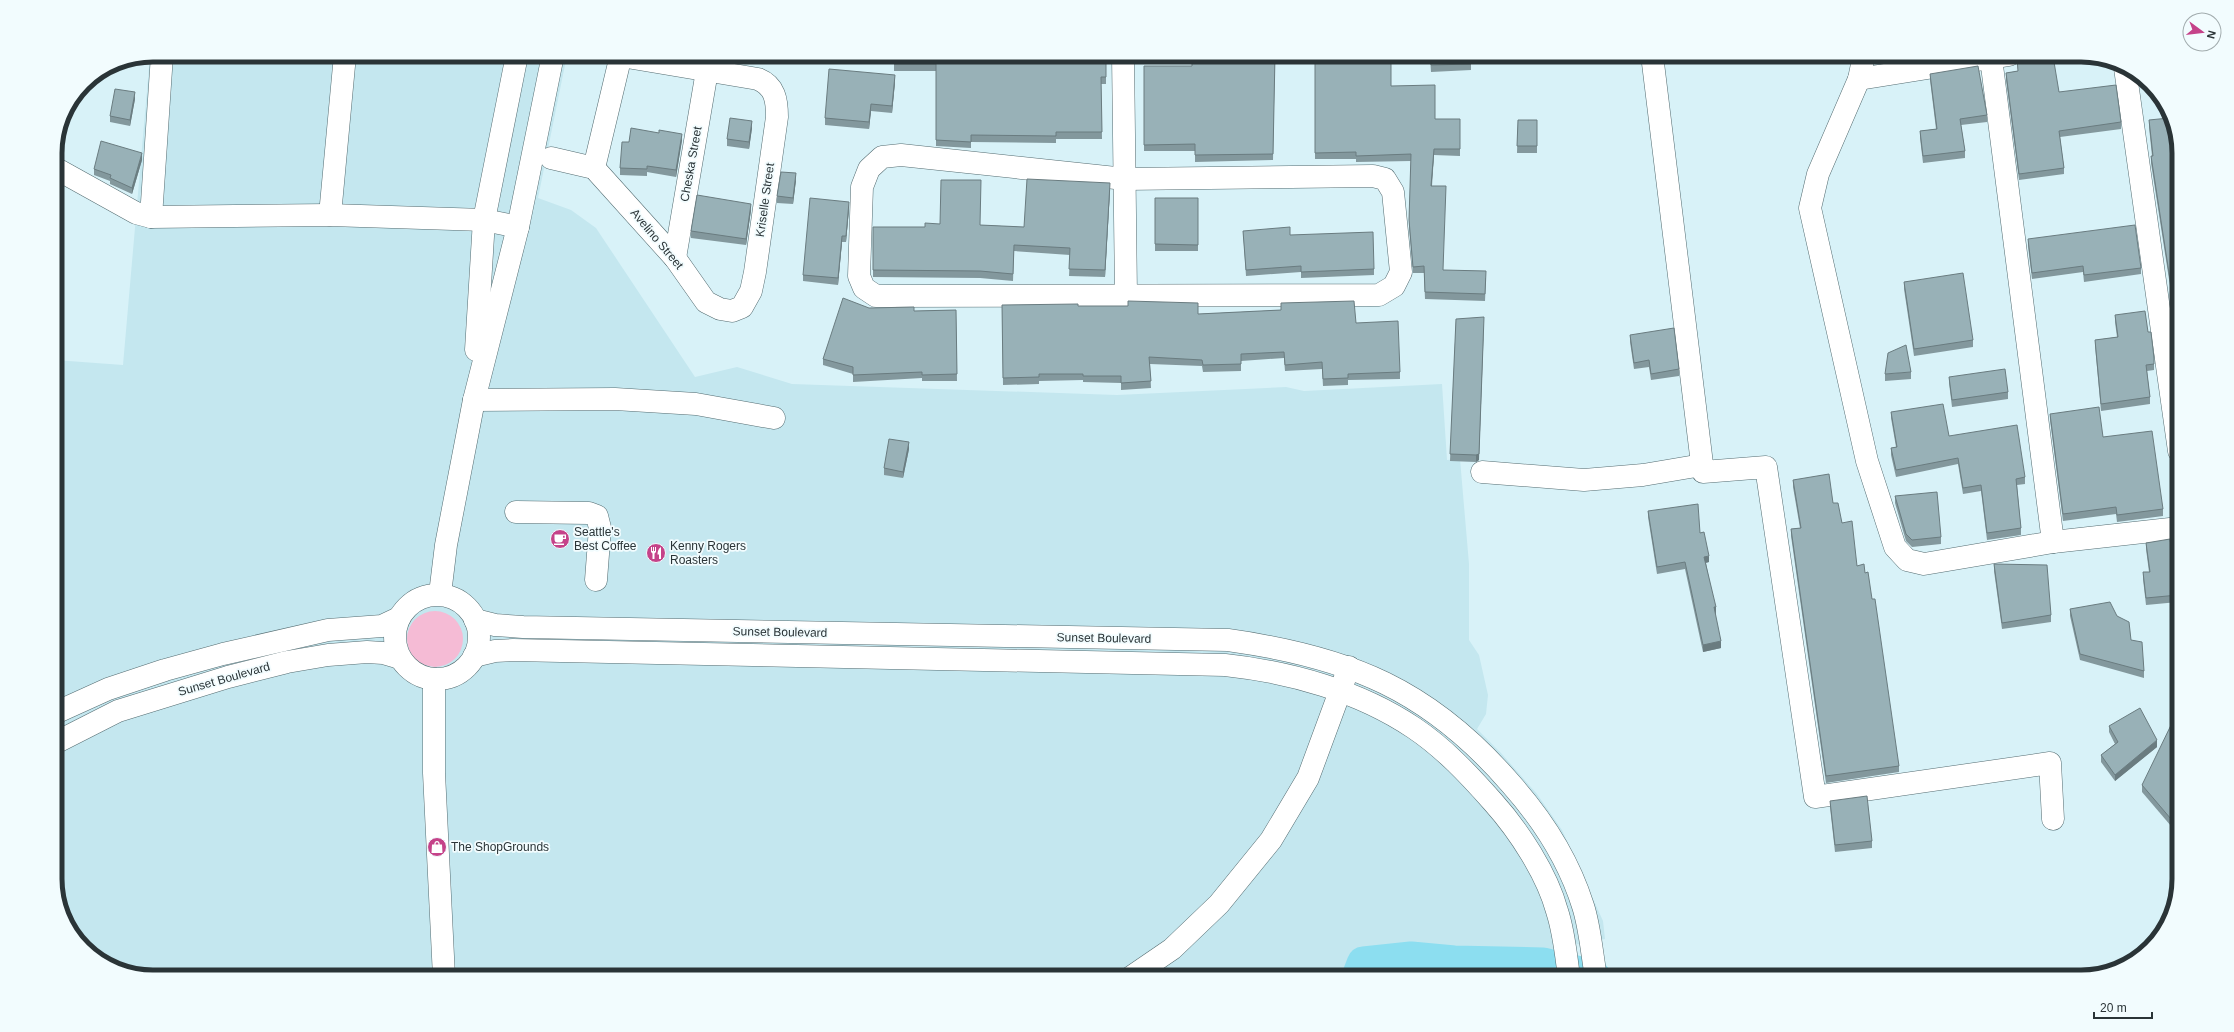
<svg xmlns="http://www.w3.org/2000/svg" width="2234" height="1032" viewBox="0 0 2234 1032" font-family="Arial,sans-serif">
	<rect width="100%" height="100%" fill="#d8f2f8"/>
	<path fill="#c4e7ef" d="M 567,55 L 538,198 L 571,210 L 596,228 L 695,377 L 737,367 L 792,384 L 1117,395 L 1286,387 L 1304,391 L 1442,384 L 1447,460 L 1460,459 L 1469,564 L 1469,640 L 1479,655 L 1488,695 L 1486,714 L 1477,729 L 1501,753 L 1537,794 L 1562,830 L 1603,921 L 1605,939 L 1552,949 L 1552,967 L 1411,959 L 1364,964 L 1359,977 L 153,977 L 115,969 L 72,934 L 55,886 L 55,360 L 123,365 L 150,56 Z"/>
	<circle fill="#f5bbd5" cx="435" cy="639" r="28"/>
	<g fill="none" stroke-linecap="round" stroke-linejoin="round">
		<path stroke="#8cdef0" stroke-width="35" d="M 1359,977 L 1364,964 L 1411,959 L 1454,963 L 1543,965 L 1593,977"/>
		<g stroke="#546c71" stroke-width="23">
			<g id="minor">
				<path d="M 1123,55 L 1126,295"/>
				<path d="M 1652,55 L 1703,472 L 1766,467 L 1815,797 L 2050,763 L 2053,819"/>
				<path d="M 1864,55 L 1859,79 L 1818,174 L 1810,208 L 1867,461 L 1895,547 L 1907,560 L 1924,564 L 2053,542 L 2179,528"/>
				<path d="M 1991,58 L 2053,542"/>
				<path d="M 2125,68 L 2179,451"/>
				<path d="M 1859,79 L 2009,55"/>
				<path d="M 901,155 L 1125,179 L 1373,176 L 1385,179 L 1393,192 L 1401,272 L 1394,286 L 1379,295 L 876,296 L 864,288 L 859,276 L 862,187 L 869,169 L 882,157 Z"/>
				<path d="M 551,158 L 594,168 L 675,258 L 706,302 L 720,309 L 732,311 L 742,307 L 751,291 L 755,272 L 777,117 C 777,100 775,86 758,79 L 621,56"/>
				<path d="M 55,168 L 136,213 L 151,217 L 330,215 L 484,220 L 518,227"/>
				<path d="M 594,168 L 621,55"/>
				<path d="M 330,215 L 345,55"/>
				<path d="M 151,217 L 162,55"/>
				<path d="M 675,258 L 707,71"/>
				<path d="M 476,350 L 484,220 L 517,55"/>
				<path d="M 474,400 L 615,399 L 696,404 L 774,418"/>
				<path d="M 1482,472 L 1584,480 L 1643,475 L 1702,465"/>
				<path d="M 516,512 L 589,513 L 597,516 L 600,528 L 596,580"/>
				<path d="M 440,594 L 446,545 L 474,400 L 518,227 L 553,55"/>
				<path d="M 434,679 L 434,773 L 444,977"/>
				<path d="M 1131,977 L 1172,949 L 1219,904 L 1271,840 L 1308,778 L 1349,667"/>
			</g>
		</g>
		<g stroke="#546c71" stroke-width="23">
			<g id="major">
				<circle cx="437" cy="637" r="42"/>
				<path d="M 475,620 L 495,625 L 523,627 L 1228,640 C 1350,657 1430,690 1511,784 C 1542,819 1569,861 1583,906 C 1590,927 1592,955 1596,977"/>
				<path d="M 474,656 L 495,651 L 513,650 L 1225,665 C 1290,672 1359,691 1414,728 C 1444,748 1469,775 1493,802 C 1519,831 1547,874 1557,911 C 1564,932 1566,955 1569,977"/>
				<path d="M 55,713 L 108,689 L 165,670 L 223,654 L 328,630 L 382,626 L 399,618"/>
				<path d="M 55,743 L 118,711 L 228,677 L 287,662 L 328,655 L 367,652 L 383,653 L 400,658"/>
			</g>
		</g>
		<use href="#minor" stroke="#fff" stroke-width="22"/>
		<use href="#major" stroke="#fff" stroke-width="22"/>
	</g>
	<g fill="#83989d">
		<path d="M 894,55 L 1106,55 L 1106,84 L 1101,84 L 1102,139 L 1056,139 L 1056,143 L 971,142 L 971,148 L 936,146 L 936,71 L 894,71 Z"/>
		<path d="M 1275,55 L 1273,160 L 1195,162 L 1195,151 L 1144,151 L 1144,66 L 1192,66 Z"/>
		<path d="M 1315,55 L 1391,86 L 1435,119 L 1460,119 L 1460,156 L 1434,155 L 1432,186 L 1443,270 L 1486,278 L 1485,301 L 1425,299 L 1424,273 L 1413,273 L 1409,227 L 1411,161 L 1356,162 L 1356,159 L 1315,159 Z"/>
		<path d="M 1430,55 L 1471,55 L 1471,70 L 1431,72 Z"/>
		<path d="M 1576,55 L 1600,55 L 1600,59 L 1576,58 Z"/>
		<path d="M 2017,58 L 2041,58 L 2059,92 L 2121,122 L 2121,129 L 2060,137 L 2064,168 L 2064,174 L 2019,180 L 2006,80 L 2006,73 L 2018,71 Z"/>
		<path d="M 1930,74 L 1987,115 L 1987,122 L 1961,125 L 1965,151 L 1965,158 L 1923,163 L 1920,138 L 1920,131 L 1936,129 L 1930,80 Z"/>
		<path d="M 895,82 L 892,113 L 871,111 L 869,129 L 825,125 L 825,118 Z"/>
		<path d="M 135,99 L 130,126 L 110,122 L 110,116 Z"/>
		<path d="M 1518,120 L 1537,120 L 1537,153 L 1517,153 Z"/>
		<path d="M 2149,120 L 2179,147 L 2179,360 L 2175,318 L 2151,163 L 2151,156 L 2152,156 L 2149,127 Z"/>
		<path d="M 752,128 L 749,149 L 727,146 L 727,139 Z"/>
		<path d="M 682,140 L 676,177 L 647,172 L 647,176 L 620,175 L 620,168 L 629,142 Z"/>
		<path d="M 142,160 L 132,194 L 110,184 L 110,181 L 94,175 L 94,169 Z"/>
		<path d="M 796,180 L 793,204 L 777,203 L 777,196 Z"/>
		<path d="M 1110,190 L 1105,277 L 1069,276 L 1070,255 L 1014,251 L 1013,281 L 980,278 L 873,277 L 873,227 L 925,227 L 980,225 L 1024,227 Z"/>
		<rect x="1155" y="198" width="43" height="53"/>
		<path d="M 849,209 L 846,242 L 842,242 L 838,285 L 803,281 L 803,275 Z"/>
		<path d="M 751,210 L 746,245 L 691,238 L 691,231 Z"/>
		<path d="M 1243,231 L 1290,235 L 1374,269 L 1374,275 L 1301,278 L 1301,272 L 1246,276 Z"/>
		<path d="M 2028,239 L 2141,268 L 2141,274 L 2084,282 L 2083,272 L 2032,279 L 2028,246 Z"/>
		<path d="M 1904,282 L 1973,340 L 1973,347 L 1914,356 L 1904,289 Z"/>
		<path d="M 1281,303 L 1356,323 L 1400,372 L 1400,379 L 1348,380 L 1348,385 L 1323,386 L 1322,369 L 1285,371 L 1284,358 L 1241,361 L 1241,371 L 1203,372 L 1202,366 L 1150,364 L 1151,388 L 1121,390 L 1121,383 L 1083,382 L 1083,380 L 1039,381 L 1039,384 L 1003,385 L 1002,305 L 1078,306 L 1198,314 L 1281,310 Z"/>
		<path d="M 869,308 L 914,311 L 956,310 L 957,381 L 922,381 L 922,378 L 853,382 L 853,374 L 823,365 L 823,359 Z"/>
		<path d="M 2115,315 L 2148,332 L 2154,358 L 2154,370 L 2147,371 L 2150,397 L 2150,404 L 2101,411 L 2095,346 L 2095,340 L 2117,337 L 2115,322 Z"/>
		<path d="M 1456,319 L 1479,460 L 1476,462 L 1450,461 Z"/>
		<path d="M 1630,335 L 1679,369 L 1679,376 L 1651,380 L 1649,367 L 1634,369 L 1630,342 Z"/>
		<path d="M 1911,372 L 1911,379 L 1885,381 L 1885,374 Z"/>
		<path d="M 1949,377 L 2008,392 L 2008,399 L 1952,407 L 1949,383 Z"/>
		<path d="M 1891,412 L 1949,436 L 2025,477 L 2025,484 L 2017,485 L 2021,528 L 2021,535 L 1987,540 L 1981,491 L 1963,494 L 1958,464 L 1896,477 L 1891,455 L 1891,448 L 1896,447 L 1891,418 Z"/>
		<path d="M 2050,414 L 2103,437 L 2163,509 L 2163,516 L 2117,522 L 2116,514 L 2063,521 L 2050,420 Z"/>
		<path d="M 909,449 L 903,478 L 884,475 L 884,468 Z"/>
		<path d="M 1793,480 L 1833,503 L 1842,523 L 1857,566 L 1899,766 L 1899,772 L 1826,783 L 1791,536 L 1791,529 L 1800,528 L 1793,487 Z"/>
		<path d="M 1895,496 L 1941,537 L 1941,544 L 1912,547 L 1906,541 L 1895,503 Z"/>
		<path d="M 1648,511 L 1700,533 L 1709,562 L 1706,563 L 1716,614 L 1715,614 L 1721,648 L 1703,652 L 1685,569 L 1657,574 L 1648,517 Z"/>
		<path d="M 2146,543 L 2178,595 L 2178,602 L 2146,605 L 2143,579 L 2143,572 L 2149,572 L 2146,549 Z"/>
		<path d="M 1994,564 L 2051,615 L 2051,622 L 2002,629 L 1994,571 Z"/>
		<path d="M 2070,609 L 2131,640 L 2144,671 L 2144,678 L 2080,660 L 2070,616 Z"/>
		<path d="M 2179,721 L 2171,826 L 2142,792 L 2142,785 Z"/>
		<path d="M 2109,726 L 2157,747 L 2115,781 L 2101,762 L 2101,755 L 2115,744 L 2109,732 Z"/>
		<path d="M 1830,801 L 1872,841 L 1872,848 L 1835,852 L 1830,807 Z"/>
	</g>
	<g fill="#6a7c80">
		<path d="M 895,75 L 895,82 L 892,113 L 892,106 Z"/>
		<path d="M 135,92 L 135,99 L 130,126 L 130,120 Z"/>
		<path d="M 871,104 L 871,111 L 869,129 L 869,122 Z"/>
		<path d="M 752,121 L 752,128 L 749,149 L 749,142 Z"/>
		<path d="M 682,134 L 682,140 L 676,177 L 676,170 Z"/>
		<path d="M 1434,149 L 1434,155 L 1431,192 L 1431,186 Z"/>
		<path d="M 142,153 L 142,160 L 132,194 L 132,188 Z"/>
		<path d="M 796,173 L 796,180 L 793,204 L 793,198 Z"/>
		<path d="M 1110,183 L 1110,190 L 1105,277 L 1105,270 Z"/>
		<path d="M 849,202 L 849,209 L 846,242 L 846,236 Z"/>
		<path d="M 751,204 L 751,210 L 746,245 L 746,239 Z"/>
		<path d="M 842,236 L 842,242 L 838,285 L 838,278 Z"/>
		<path d="M 1484,324 L 1479,460 L 1476,462 L 1476,455 Z"/>
		<path d="M 909,442 L 909,449 L 903,478 L 903,472 Z"/>
		<path d="M 1709,556 L 1709,562 L 1704,563 L 1704,557 Z"/>
		<rect x="1714" y="607" width="2" height="7"/>
		<path d="M 1721,641 L 1721,648 L 1703,652 L 1703,645 Z"/>
		<path d="M 2157,740 L 2157,747 L 2115,781 L 2115,775 Z"/>
		<path d="M 2179,812 L 2179,818 L 2171,826 L 2171,819 Z"/>
	</g>
	<g fill="#98b1b7" stroke="#6a7c80">
		<path d="M 894,55 L 1106,55 L 1106,77 L 1101,77 L 1102,132 L 1056,132 L 1056,136 L 971,135 L 971,142 L 936,140 L 936,64 L 894,64 Z"/>
		<path d="M 1192,55 L 1275,55 L 1273,154 L 1195,155 L 1195,144 L 1144,145 L 1144,66 L 1192,66 Z"/>
		<path d="M 1315,55 L 1391,55 L 1391,86 L 1435,85 L 1435,119 L 1460,119 L 1460,149 L 1434,149 L 1431,186 L 1446,186 L 1443,270 L 1486,271 L 1485,294 L 1425,292 L 1424,266 L 1413,267 L 1409,220 L 1411,154 L 1356,156 L 1356,152 L 1315,153 Z"/>
		<path d="M 1431,55 L 1471,55 L 1471,64 L 1431,65 Z"/>
		<path d="M 2018,55 L 2040,55 L 2041,58 L 2053,56 L 2059,92 L 2116,85 L 2121,122 L 2059,131 L 2064,168 L 2019,174 L 2006,73 L 2018,71 L 2017,58 Z"/>
		<path d="M 1978,66 L 1987,115 L 1960,119 L 1965,151 L 1923,156 L 1920,131 L 1937,129 L 1930,74 Z"/>
		<path d="M 829,69 L 895,75 L 892,106 L 871,104 L 869,122 L 825,118 Z"/>
		<path d="M 115,89 L 135,92 L 130,120 L 110,116 Z"/>
		<path d="M 730,118 L 752,121 L 749,142 L 727,139 Z"/>
		<path d="M 2169,118 L 2179,147 L 2179,354 L 2175,312 L 2151,156 L 2153,156 L 2149,120 Z"/>
		<path d="M 1518,120 L 1537,120 L 1537,146 L 1517,146 Z"/>
		<path d="M 631,128 L 659,133 L 659,130 L 682,134 L 676,170 L 647,166 L 647,169 L 620,168 L 622,142 L 629,142 Z"/>
		<path d="M 101,141 L 142,153 L 132,188 L 110,178 L 111,175 L 94,169 Z"/>
		<path d="M 781,172 L 796,173 L 793,198 L 777,196 Z"/>
		<path d="M 1027,179 L 1110,183 L 1105,270 L 1069,269 L 1070,248 L 1014,245 L 1013,274 L 980,271 L 873,270 L 873,227 L 925,227 L 925,223 L 940,224 L 941,180 L 981,180 L 980,225 L 1024,227 Z"/>
		<path d="M 697,195 L 751,204 L 746,239 L 691,231 Z"/>
		<path d="M 810,198 L 849,202 L 846,236 L 842,236 L 838,278 L 803,275 Z"/>
		<path d="M 1155,198 L 1198,198 L 1198,245 L 1155,244 Z"/>
		<path d="M 2135,225 L 2141,268 L 2084,275 L 2083,266 L 2032,273 L 2028,239 Z"/>
		<path d="M 1290,227 L 1290,235 L 1373,232 L 1374,269 L 1301,272 L 1301,266 L 1246,270 L 1243,231 Z"/>
		<path d="M 1963,273 L 1973,340 L 1914,349 L 1904,282 Z"/>
		<path d="M 843,298 L 869,308 L 914,307 L 914,311 L 956,310 L 957,374 L 922,375 L 922,372 L 853,375 L 853,367 L 823,359 Z"/>
		<path d="M 1128,301 L 1198,303 L 1198,314 L 1281,310 L 1281,303 L 1354,301 L 1356,323 L 1398,321 L 1400,372 L 1348,374 L 1348,378 L 1323,379 L 1322,362 L 1285,365 L 1284,352 L 1241,354 L 1241,364 L 1203,365 L 1202,360 L 1149,357 L 1151,381 L 1121,383 L 1121,376 L 1083,376 L 1083,374 L 1039,374 L 1039,377 L 1003,378 L 1002,305 L 1078,304 L 1078,306 L 1128,306 Z"/>
		<path d="M 2145,311 L 2148,332 L 2151,332 L 2154,358 L 2154,364 L 2146,365 L 2150,397 L 2101,404 L 2095,340 L 2118,337 L 2115,315 Z"/>
		<path d="M 1484,317 L 1479,454 L 1476,455 L 1450,454 L 1456,319 Z"/>
		<path d="M 1674,328 L 1679,369 L 1651,374 L 1649,360 L 1634,363 L 1630,335 Z"/>
		<path d="M 1906,345 L 1911,372 L 1885,374 L 1888,353 Z"/>
		<path d="M 2005,369 L 2008,392 L 1952,400 L 1949,377 Z"/>
		<path d="M 1943,404 L 1949,436 L 2017,425 L 2025,477 L 2016,479 L 2021,528 L 1987,533 L 1981,485 L 1963,488 L 1958,458 L 1896,470 L 1891,448 L 1897,447 L 1891,412 Z"/>
		<path d="M 2099,407 L 2103,437 L 2152,431 L 2163,509 L 2117,515 L 2116,507 L 2063,514 L 2050,414 Z"/>
		<path d="M 889,439 L 909,442 L 903,472 L 884,468 Z"/>
		<path d="M 1829,474 L 1833,503 L 1838,503 L 1842,523 L 1852,521 L 1857,566 L 1864,564 L 1865,573 L 1868,572 L 1872,599 L 1875,599 L 1899,766 L 1826,776 L 1791,529 L 1801,528 L 1793,480 Z"/>
		<path d="M 1937,492 L 1941,537 L 1912,540 L 1906,534 L 1895,496 Z"/>
		<path d="M 1698,504 L 1700,533 L 1704,532 L 1709,556 L 1704,557 L 1716,607 L 1714,607 L 1721,641 L 1703,645 L 1685,562 L 1657,567 L 1648,511 Z"/>
		<path d="M 2170,539 L 2178,595 L 2146,598 L 2143,572 L 2150,572 L 2146,543 Z"/>
		<path d="M 1994,564 L 2047,565 L 2051,615 L 2002,623 Z"/>
		<path d="M 2110,602 L 2117,616 L 2129,622 L 2131,640 L 2142,642 L 2144,671 L 2080,654 L 2070,609 Z"/>
		<path d="M 2140,708 L 2157,740 L 2115,775 L 2101,755 L 2118,742 L 2109,726 Z"/>
		<path d="M 2173,721 L 2179,721 L 2179,812 L 2171,819 L 2142,785 Z"/>
		<path d="M 1867,796 L 1872,841 L 1835,845 L 1830,801 Z"/>
	</g>
	<defs>
		<g id="cafe-disc" transform="scale(1)"><circle r="9.5" fill="#c54289" stroke="#f2fcfe"/><path d="M-5.5-4.5H6V0H3Q3 3.5 0 3.5H-2.5Q-5.5 3.5-5.5 0ZM3-3.2v2h1.7v-2ZM-6 4.5H4V6H-6Z" fill="#fff"/></g>
		<g id="restaurant-disc" transform="scale(1)"><circle r="9.5" fill="#c54289" stroke="#f2fcfe"/><path d="M-5-6h1v4h1v-4h1v4h1v-4h1v5L-1.5 .5V6h-2V.5L-5-1ZM5-6V6H3V1.5H1.5Q1.5-4 5-6Z" fill="#fff"/></g>
		<g id="shop-disc" transform="scale(1)"><circle r="9.5" fill="#c54289" stroke="#f2fcfe"/><path d="M-5-2.5h2.3a2.7 3.5 0 0 1 5.4 0H5L5.5 6h-11ZM-1.5-2.5h3a1.5 2.3 0 0 0-3 0Z" fill="#fff"/></g>
	</defs>
	<g fill-rule="evenodd">
		<use href="#cafe-disc" x="560" y="539"/>
		<use href="#restaurant-disc" x="656" y="553"/>
		<use href="#shop-disc" x="437" y="847"/>
	</g>
	<g text-anchor="middle" dominant-baseline="central" stroke-width="3.5" stroke-linejoin="round" paint-order="stroke">
		<g font-size="12" fill="#2a3437" stroke="#f2fcfe">
			<text transform="translate(691 164) rotate(-80)">Cheska Street</text>
			<text transform="translate(765 200) rotate(-82)">Kriselle Street</text>
			<text transform="translate(657 239) rotate(50)">Avelino Street</text>
			<text transform="translate(780 632) rotate(1)">Sunset Boulevard</text>
			<text transform="translate(1104 638) rotate(1)">Sunset Boulevard</text>
			<text transform="translate(224 679) rotate(-16)">Sunset Boulevard</text>
		</g>
		<g font-size="12" fill="#2a3437" stroke="#f2fcfe" text-anchor="start">
			<text x="574" y="532">Seattle's<tspan x="574" dy="14">Best Coffee</tspan></text>
			<text x="670" y="546">Kenny Rogers<tspan x="670" dy="14">Roasters</tspan></text>
			<text x="451" y="847">The ShopGrounds</text>
		</g>
	</g>
	<path d="M0 0H2234V1032H0ZM153 62H2081A91 91 0 0 1 2172 153V879A91 91 0 0 1 2081 970H153A91 91 0 0 1 62 879V153A91 91 0 0 1 153 62Z" fill="#f2fcfe" fill-rule="evenodd"/>
	<path fill="none" stroke="#2a3437" stroke-width="5" d="M153 62H2081A91 91 0 0 1 2172 153V879A91 91 0 0 1 2081 970H153A91 91 0 0 1 62 879V153A91 91 0 0 1 153 62Z"/>
	<g transform="translate(2202 32) rotate(105)"><circle r="19" fill="#f2fcfe" stroke="#a2acae"/>
	<path d="M0-3L7 15L0 10L-7 15Z" fill="#c54289"/>
	<text y="-6" font-size="11" font-weight="bold" text-anchor="middle" fill="#2a3437">N</text>
	</g>
	<path d="M2094 1012v6h58v-6" fill="none" stroke="#2a3437" stroke-width="2"/>
	<text x="2100" y="1012" font-size="12" fill="#2a3437" stroke="#f2fcfe" stroke-width="3" paint-order="stroke">20 m</text>
</svg>
